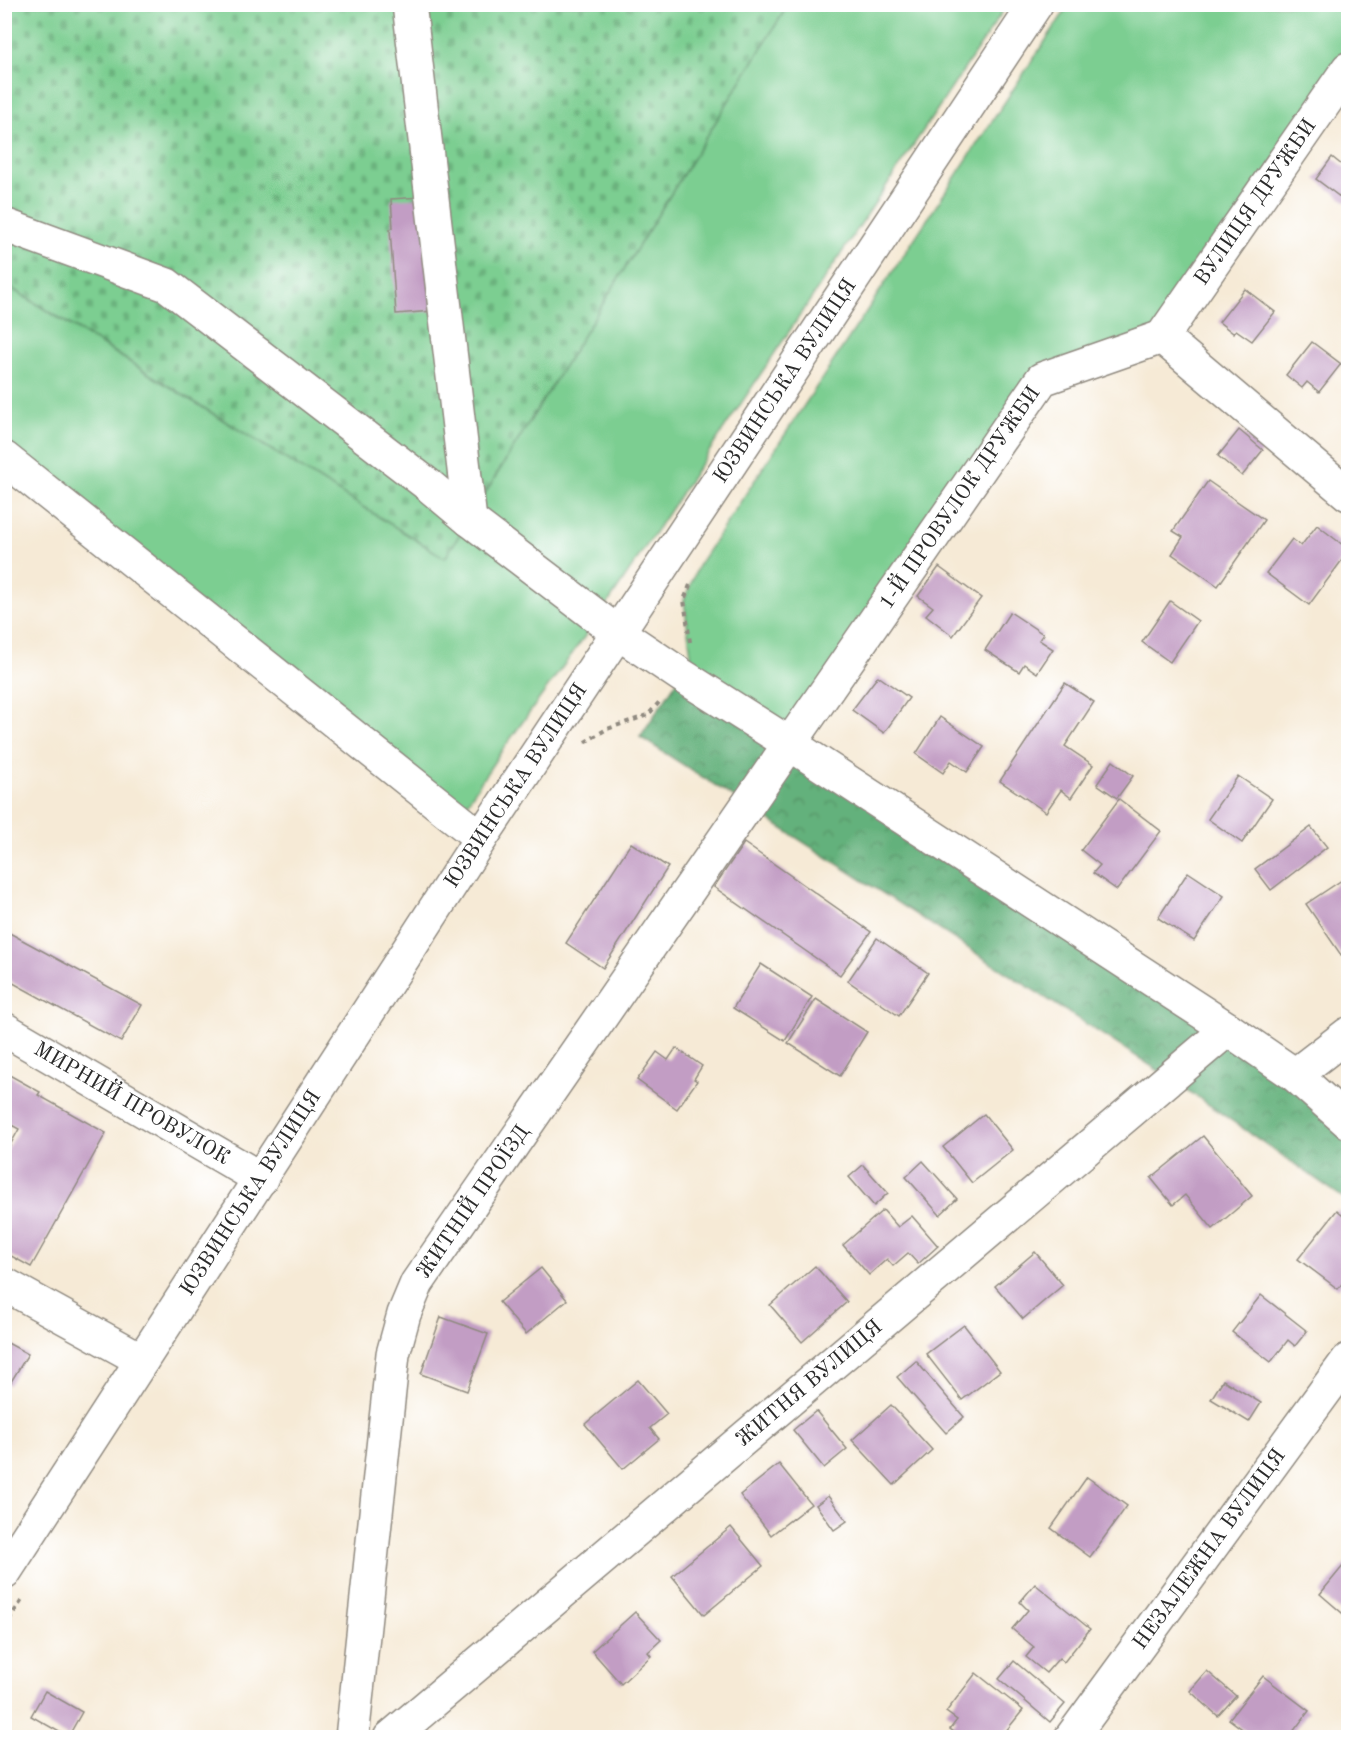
<svg xmlns="http://www.w3.org/2000/svg" width="1353" height="1742" viewBox="0 0 1353 1742" font-family="'Old Standard TT',serif">
	<defs>
		<pattern id="forest-crowns" width="20" height="18" patternUnits="userSpaceOnUse" patternTransform="scale(1.5)"><rect width="20" height="18" fill="#64b17b"/><path d="M2 6a3 3 0 1 1 6 0M12 15a3 3 0 1 1 6 0" fill="none" stroke="#539065"/></pattern>
		<pattern id="cemetery-stones" width="16" height="16" patternUnits="userSpaceOnUse" patternTransform="scale(1.5)"><rect width="16" height="16" fill="#7bce91"/><path d="M2 7V4a2 2 0 0 1 4 0v3zM10 15v-3a2 2 0 0 1 4 0v3z" fill="#6ab17d"/></pattern>
	</defs>
	<rect width="100%" height="100%" fill="#fff"/>
	<filter id="ink" filterUnits="userSpaceOnUse"><feTurbulence type="fractalNoise" baseFrequency=".0167" numOctaves="2"/><feDisplacementMap in="SourceGraphic" scale="12" xChannelSelector="R" yChannelSelector="G"/><feConvolveMatrix kernelMatrix="1 2 1 2 8 2 1 2 1" color-interpolation-filters="sRGB"/></filter>
	<filter id="wash" filterUnits="userSpaceOnUse"><feTurbulence type="fractalNoise" baseFrequency=".008" numOctaves="4" result="noise"/><feDisplacementMap in="SourceGraphic" scale="24" xChannelSelector="R" yChannelSelector="G"/><feGaussianBlur stdDeviation="1.35" result="paint"/><feColorMatrix in="noise" values="0 0 0 0 0 0 0 0 0 0 0 0 0 0 0 0 0 1.4 0 .05"/><feComposite in="paint" operator="in"/></filter>
	<g filter="url(#wash)">
		<rect width="100%" height="100%" fill="#f6ead6"/>
		<g fill="#7bce91" stroke="#537c5e" stroke-width="1.5">
			<path d="M 788,5 L 1007,5 L 598,618 L 498,756 L 457,818 L 5,458 L 4,284 L 445,558 Z"/>
			<path d="M 1069,5 L 1348,5 L 1348,64 L 1162,337 L 1042,379 L 790,744 L 681,675 L 691,655 L 684,600 L 698,566 Z"/>
		</g>
		<path fill="url(#forest-crowns)" stroke="#486e53" stroke-width="1.5" d="M 681,675 L 1348,1122 L 1348,1201 L 1170,1078 L 640,737 Z"/>
		<path fill="url(#cemetery-stones)" stroke="#537c5e" stroke-width="1.5" d="M 4,5 L 788,5 L 445,558 L 5,284 Z"/>
		<g id="blocks">
			<g fill="#c29dc4">
				<path d="M 1332,157 L 1348,170 L 1348,203 L 1316,179 Z"/>
				<path d="M 421,197 L 433,311 L 396,314 L 390,229 L 393,228 L 391,199 Z"/>
				<path d="M 1245,289 L 1275,312 L 1252,341 L 1236,330 L 1233,333 L 1219,322 Z"/>
				<path d="M 1312,342 L 1341,364 L 1319,392 L 1307,382 L 1302,388 L 1286,375 Z"/>
				<path d="M 1239,430 L 1263,450 L 1242,476 L 1218,456 Z"/>
				<path d="M 1208,481 L 1264,520 L 1218,586 L 1172,554 L 1183,537 L 1173,531 Z"/>
				<path d="M 1317,525 L 1348,549 L 1348,552 L 1309,605 L 1266,573 L 1292,539 L 1301,546 Z"/>
				<path d="M 939,567 L 981,598 L 953,636 L 926,615 L 933,607 L 918,596 Z"/>
				<path d="M 1170,601 L 1198,621 L 1170,662 L 1142,642 Z"/>
				<path d="M 1010,612 L 1043,634 L 1039,640 L 1053,649 L 1037,673 L 1024,664 L 1019,672 L 985,650 Z"/>
				<path d="M 878,676 L 909,698 L 884,733 L 852,710 Z"/>
				<path d="M 1065,683 L 1094,702 L 1065,746 L 1093,765 L 1071,798 L 1061,790 L 1046,812 L 1000,781 Z"/>
				<path d="M 940,717 L 984,747 L 967,772 L 951,761 L 943,773 L 916,754 Z"/>
				<path d="M 1113,761 L 1133,776 L 1117,798 L 1097,784 Z"/>
				<path d="M 1238,776 L 1272,799 L 1242,843 L 1208,819 Z"/>
				<path d="M 1119,799 L 1161,831 L 1117,890 L 1093,873 L 1100,865 L 1081,850 Z"/>
				<path d="M 1311,827 L 1327,847 L 1271,890 L 1255,869 Z"/>
				<path d="M 631,843 L 668,867 L 603,968 L 566,943 Z"/>
				<path d="M 744,843 L 871,932 L 840,975 L 714,887 Z"/>
				<path d="M 1188,872 L 1224,896 L 1194,941 L 1158,918 Z"/>
				<path d="M 1342,880 L 1348,890 L 1348,950 L 1341,955 L 1306,904 Z"/>
				<path d="M 4,930 L 142,1005 L 121,1042 L 4,978 Z"/>
				<path d="M 877,938 L 928,973 L 899,1016 L 848,981 Z"/>
				<path d="M 761,964 L 812,997 L 785,1041 L 733,1008 Z"/>
				<path d="M 816,999 L 867,1032 L 840,1076 L 788,1043 Z"/>
				<path d="M 676,1048 L 702,1066 L 694,1079 L 697,1081 L 677,1109 L 637,1080 L 657,1052 L 668,1060 Z"/>
				<path d="M 4,1072 L 40,1092 L 38,1095 L 106,1133 L 31,1267 L 4,1252 L 4,1156 L 19,1129 L 4,1121 Z"/>
				<path d="M 984,1114 L 1013,1150 L 972,1183 L 943,1147 Z"/>
				<path d="M 1203,1136 L 1252,1196 L 1213,1229 L 1185,1195 L 1173,1205 L 1151,1178 Z"/>
				<path d="M 923,1161 L 957,1199 L 940,1215 L 906,1177 Z"/>
				<path d="M 863,1165 L 888,1193 L 874,1206 L 849,1177 Z"/>
				<path d="M 883,1210 L 898,1227 L 912,1216 L 938,1246 L 918,1264 L 908,1253 L 893,1266 L 887,1259 L 869,1275 L 843,1245 Z"/>
				<path d="M 1337,1210 L 1348,1219 L 1348,1276 L 1338,1289 L 1298,1259 Z"/>
				<path d="M 1035,1252 L 1063,1285 L 1023,1319 L 995,1286 Z"/>
				<path d="M 815,1266 L 847,1302 L 802,1342 L 770,1305 Z"/>
				<path d="M 541,1268 L 567,1300 L 526,1334 L 499,1302 Z"/>
				<path d="M 1261,1295 L 1307,1331 L 1295,1346 L 1288,1340 L 1271,1362 L 1232,1332 Z"/>
				<path d="M 441,1317 L 488,1334 L 467,1391 L 421,1374 Z"/>
				<path d="M 964,1325 L 1000,1371 L 962,1400 L 926,1354 Z"/>
				<path d="M 4,1341 L 28,1354 L 9,1385 L 4,1382 Z"/>
				<path d="M 916,1361 L 964,1417 L 946,1433 L 897,1377 Z"/>
				<path d="M 638,1380 L 667,1414 L 650,1428 L 659,1439 L 623,1469 L 585,1424 Z"/>
				<path d="M 1223,1380 L 1261,1403 L 1249,1422 L 1211,1399 Z"/>
				<path d="M 891,1405 L 932,1450 L 894,1485 L 852,1440 Z"/>
				<path d="M 816,1411 L 847,1449 L 824,1468 L 793,1430 Z"/>
				<path d="M 779,1464 L 811,1504 L 771,1535 L 740,1495 Z"/>
				<path d="M 1087,1477 L 1127,1506 L 1090,1557 L 1051,1528 Z"/>
				<path d="M 828,1496 L 847,1521 L 834,1530 L 816,1505 Z"/>
				<path d="M 731,1527 L 763,1566 L 704,1615 L 672,1576 Z"/>
				<path d="M 1348,1560 L 1348,1618 L 1320,1594 Z"/>
				<path d="M 1035,1584 L 1090,1629 L 1064,1662 L 1059,1658 L 1046,1673 L 1026,1657 L 1034,1647 L 1012,1629 L 1028,1610 L 1020,1602 Z"/>
				<path d="M 635,1612 L 661,1640 L 648,1652 L 651,1656 L 621,1684 L 592,1651 Z"/>
				<path d="M 1014,1661 L 1065,1704 L 1050,1722 L 999,1679 Z"/>
				<path d="M 1207,1671 L 1236,1696 L 1218,1716 L 1190,1691 Z"/>
				<path d="M 976,1673 L 1023,1710 L 1001,1737 L 961,1737 L 950,1729 L 957,1720 L 946,1712 Z"/>
				<path d="M 1263,1676 L 1309,1711 L 1289,1737 L 1253,1737 L 1229,1719 Z"/>
				<path d="M 45,1691 L 82,1712 L 68,1737 L 31,1716 Z"/>
			</g>
		</g>
	</g>
	<g filter="url(#ink)">
		<use href="#blocks" fill-opacity="0" stroke="#908a80" stroke-width="1.5"/>
		<g fill="none" stroke-linecap="round" stroke-linejoin="round">
			<g stroke="#908a80" stroke-width="36">
				<g id="minor">
					<path d="M 409,4 L 470,520 L 617,632 L 681,675 L 790,744 L 1228,1029 L 1295,1075 L 1348,1122"/>
					<path d="M 4,225 L 167,285 L 427,484 L 470,520"/>
					<path id="s1" d="M 1162,337 L 1348,69"/>
					<path d="M 4,458 L 481,838"/>
					<path id="s2" d="M 4,1029 L 261,1179"/>
					<path d="M 1295,1075 L 1348,1034"/>
					<path d="M 4,1284 L 142,1360"/>
					<path id="s3" d="M 352,1738 L 393,1354 L 404,1314 L 417,1283 L 1042,379 L 1162,337 L 1348,494"/>
					<path id="s4" d="M 390,1738 L 1228,1029"/>
					<path id="s5" d="M 1071,1738 L 1348,1360"/>
				</g>
			</g>
			<g stroke="#908a80" stroke-width="36">
				<g id="major">
					<path id="s6" d="M 4,1573 L 481,838 L 1036,4"/>
				</g>
			</g>
			<g stroke="#908a80" stroke-width="4" stroke-dasharray="4.5 4.5" stroke-linecap="butt">
				<path d="M 690,642 L 684,600 L 690,585"/>
				<path d="M 585,742 L 607,729 L 648,715 L 661,700"/>
				<path d="M 4,1627 L 22,1600"/>
			</g>
			<use href="#minor" stroke="#fff" stroke-width="33"/>
			<use href="#major" stroke="#fff" stroke-width="33"/>
		</g>
	</g>
	<g text-anchor="middle" dominant-baseline="central" stroke-width="4.5" stroke-linejoin="round" paint-order="stroke">
		<g font-size="21" fill="#2b2b2b" stroke="#fff">
			<text stroke="none"><textPath href="#s1" startOffset="164">ВУЛИЦЯ ДРУЖБИ</textPath></text>
			<text stroke="none"><textPath href="#s6" startOffset="1425">ЮЗВИНСЬКА ВУЛИЦЯ</textPath></text>
			<text stroke="none"><textPath href="#s3" startOffset="1416">1-Й ПРОВУЛОК ДРУЖБИ</textPath></text>
			<text stroke="none"><textPath href="#s6" startOffset="939">ЮЗВИНСЬКА ВУЛИЦЯ</textPath></text>
			<text stroke="none"><textPath href="#s2" startOffset="148">МИРНИЙ ПРОВУЛОК</textPath></text>
			<text stroke="none"><textPath href="#s6" startOffset="453">ЮЗВИНСЬКА ВУЛИЦЯ</textPath></text>
			<text stroke="none"><textPath href="#s3" startOffset="560">ЖИТНІЙ ПРОЇЗД</textPath></text>
			<text stroke="none"><textPath href="#s4" startOffset="549">ЖИТНЯ ВУЛИЦЯ</textPath></text>
			<text stroke="none"><textPath href="#s5" startOffset="234">НЕЗАЛЕЖНА ВУЛИЦЯ</textPath></text>
		</g>
	</g>
	<rect width="1353" height="1742" fill="none" stroke="#fff" stroke-width="24"/>
</svg>
